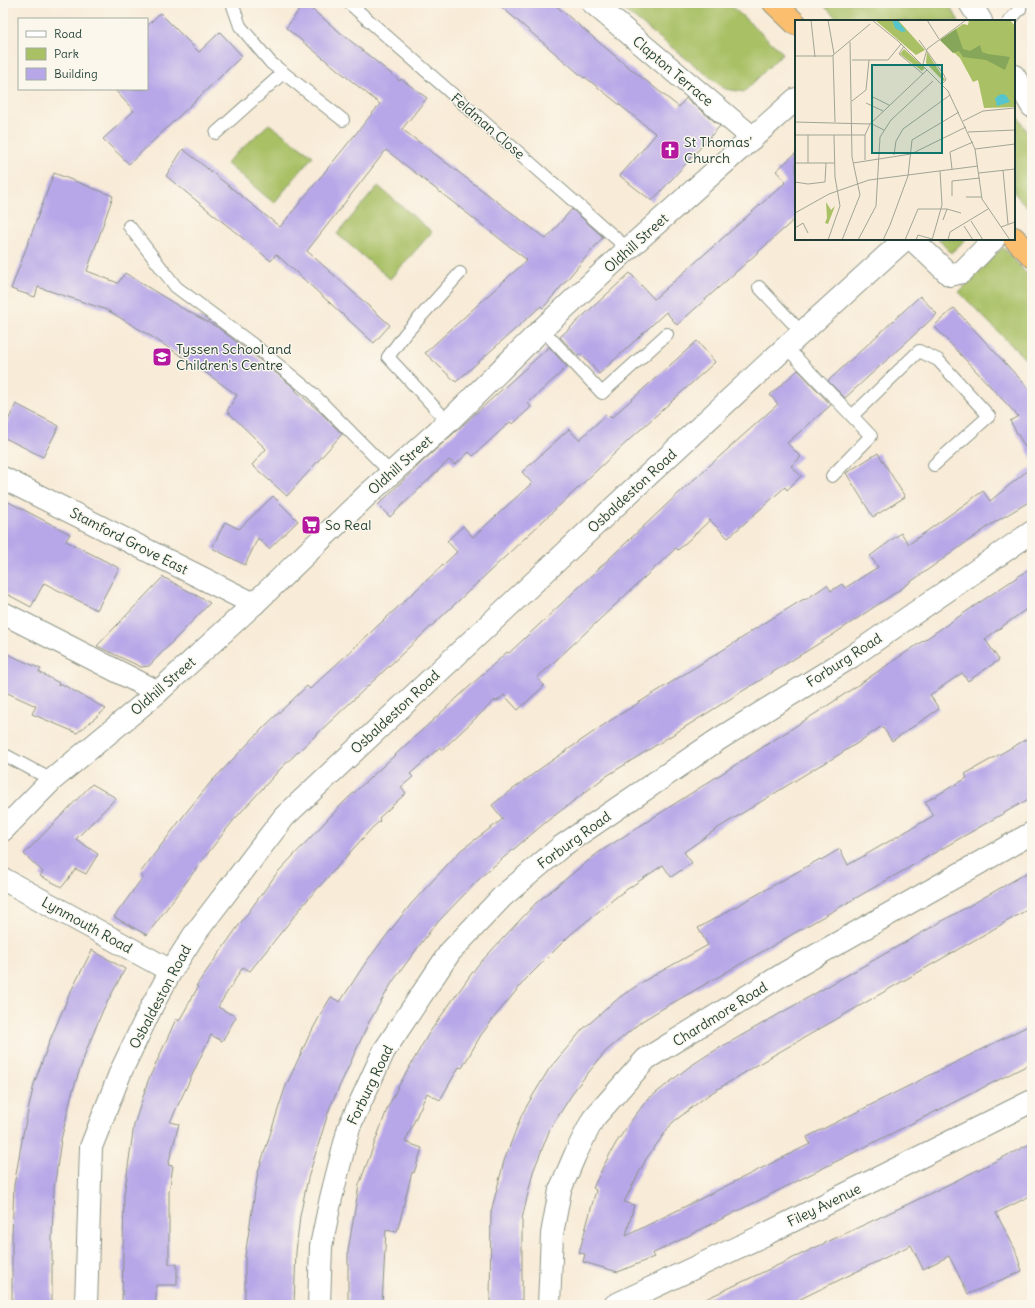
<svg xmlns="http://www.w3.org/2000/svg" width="1035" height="1308" viewBox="0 0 1035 1308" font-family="Delius,sans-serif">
	<rect width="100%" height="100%" fill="#fbf7ec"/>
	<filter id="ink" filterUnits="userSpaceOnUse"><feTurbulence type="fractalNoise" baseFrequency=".025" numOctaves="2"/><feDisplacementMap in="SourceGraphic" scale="8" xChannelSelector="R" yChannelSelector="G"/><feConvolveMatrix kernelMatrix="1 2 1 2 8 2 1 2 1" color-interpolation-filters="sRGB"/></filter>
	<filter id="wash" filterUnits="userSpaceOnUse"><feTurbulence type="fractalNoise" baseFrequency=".012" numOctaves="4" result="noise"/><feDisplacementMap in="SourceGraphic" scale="16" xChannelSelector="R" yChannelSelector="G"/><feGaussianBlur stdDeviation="0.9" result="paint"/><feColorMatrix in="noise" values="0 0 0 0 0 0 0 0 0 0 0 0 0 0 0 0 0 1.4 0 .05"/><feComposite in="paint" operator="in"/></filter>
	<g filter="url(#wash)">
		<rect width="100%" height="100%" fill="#f8ebd7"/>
		<g fill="#a9c065" stroke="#647e4c">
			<path d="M 615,3 L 728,3 L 783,53 L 744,92 L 725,89 Z"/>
			<path d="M 821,3 L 948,3 L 959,21 L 840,21 Z"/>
			<path d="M 1014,110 L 1032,140 L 1032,212 L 1014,193 Z"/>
			<path d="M 269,124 L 313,156 L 274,203 L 226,163 Z"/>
			<path d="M 378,186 L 432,232 L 390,279 L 337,234 Z"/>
			<path d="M 938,239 L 966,239 L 951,253 Z"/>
			<path d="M 1003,247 L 1032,280 L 1032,366 L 959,292 Z"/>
		</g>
		<g id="blocks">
			<g fill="#b7a7e8">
				<path d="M 304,3 L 400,81 L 401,79 L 427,98 L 402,129 L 546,239 L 572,209 L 603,237 L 543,308 L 541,306 L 456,382 L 425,353 L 527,260 L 386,150 L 307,251 L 390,325 L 374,343 L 276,254 L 271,261 L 166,176 L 183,149 L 280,227 L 380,104 L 286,28 Z"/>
				<path d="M 497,3 L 553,3 L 621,61 L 679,107 L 686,98 L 720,126 L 652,201 L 620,176 L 656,134 L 585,77 L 584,78 Z"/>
				<path d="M 160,13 L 199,52 L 220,32 L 242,56 L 129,164 L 103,139 L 134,111 L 114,89 L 147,89 L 147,26 Z"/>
				<path d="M 796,153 L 796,218 L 677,325 L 666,312 L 599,374 L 581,354 L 578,356 L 560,337 L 630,273 L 654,299 L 786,182 L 776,171 Z"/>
				<path d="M 54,173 L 113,196 L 87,271 L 118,283 L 125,273 L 180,307 L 217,327 L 250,352 L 296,389 L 295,390 L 320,412 L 342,434 L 287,496 L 252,465 L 266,449 L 227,411 L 237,395 L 192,363 L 149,335 L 107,310 L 38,287 L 35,297 L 11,289 Z"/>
				<path d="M 920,296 L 937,314 L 845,398 L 828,381 Z"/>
				<path d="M 954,308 L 1032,392 L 1032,459 L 1010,421 L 1018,416 L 934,326 Z"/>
				<path d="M 697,341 L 715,362 L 630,439 L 282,767 L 233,821 L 204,858 L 147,935 L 114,917 L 143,877 L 140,873 L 188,810 L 211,782 L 265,726 L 307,686 L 310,689 L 457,552 L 447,541 L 463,526 L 473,537 L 532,483 L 522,472 L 569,429 L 579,440 L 607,414 L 611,418 Z"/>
				<path d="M 549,347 L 567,367 L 528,403 L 531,407 L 513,424 L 510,422 L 473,456 L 469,452 L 455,465 L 449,460 L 390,517 L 378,505 L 422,462 Z"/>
				<path d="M 798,370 L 831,405 L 787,443 L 801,457 L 791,466 L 801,476 L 787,490 L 785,487 L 728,538 L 710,520 L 678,550 L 676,548 L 537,678 L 544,686 L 518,710 L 504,695 L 496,702 L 495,700 L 442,750 L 440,747 L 410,774 L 413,777 L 401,787 L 406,793 L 379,818 L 380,821 L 372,828 L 308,899 L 250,971 L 243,967 L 218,1007 L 236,1017 L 222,1041 L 211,1035 L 170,1122 L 179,1124 L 168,1165 L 173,1166 L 169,1192 L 169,1264 L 177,1264 L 177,1285 L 156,1285 L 156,1305 L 122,1305 L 124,1195 L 134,1125 L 148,1081 L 176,1019 L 179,1021 L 198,987 L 196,986 L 234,932 L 277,873 L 345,801 L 507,652 L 509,653 L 679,493 L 778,404 L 770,395 Z"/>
				<path d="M 16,404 L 59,426 L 43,457 L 3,437 L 3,431 Z"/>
				<path d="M 878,453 L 905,497 L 873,517 L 846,473 Z"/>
				<path d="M 1032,467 L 1032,500 L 992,524 L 895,593 L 834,634 L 605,777 L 546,822 L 483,875 L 434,926 L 393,981 L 369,1022 L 330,1107 L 308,1178 L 300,1216 L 296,1252 L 294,1305 L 245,1305 L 245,1256 L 258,1172 L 285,1088 L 308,1038 L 323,1010 L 331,997 L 340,1002 L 366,962 L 411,904 L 461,850 L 503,819 L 492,805 L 544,766 L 608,722 L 750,633 L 750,632 L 771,619 L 804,599 L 805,600 L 827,585 L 831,591 L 842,584 L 845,588 L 878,567 L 870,556 L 901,533 L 909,544 L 983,491 L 990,501 Z"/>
				<path d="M 273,496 L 298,521 L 269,549 L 258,538 L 245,565 L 212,548 L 225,522 L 239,529 Z"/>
				<path d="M 3,499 L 70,534 L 66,541 L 119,568 L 97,610 L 44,583 L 31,607 L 3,592 Z"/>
				<path d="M 1032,567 L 1032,605 L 985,639 L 999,660 L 968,681 L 962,673 L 930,695 L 939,709 L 892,741 L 882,726 L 856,744 L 822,765 L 822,764 L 715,830 L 684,852 L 692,863 L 671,877 L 663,865 L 620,894 L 571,934 L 526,979 L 496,1015 L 481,1035 L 462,1068 L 459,1067 L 440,1100 L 427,1093 L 405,1142 L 422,1148 L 414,1173 L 412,1172 L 397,1232 L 386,1230 L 382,1305 L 348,1305 L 348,1251 L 359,1185 L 388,1107 L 398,1087 L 429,1033 L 477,966 L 505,936 L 536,903 L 598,853 L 824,708 Z"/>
				<path d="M 163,577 L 210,603 L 149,666 L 141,667 L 97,646 Z"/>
				<path d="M 3,652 L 41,669 L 39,672 L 59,683 L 58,686 L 60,683 L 106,709 L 77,733 L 32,714 L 36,706 L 3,691 Z"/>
				<path d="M 1032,736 L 1032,797 L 662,1009 L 642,1021 L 606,1051 L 576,1088 L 550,1129 L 533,1172 L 522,1219 L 522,1305 L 490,1305 L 491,1212 L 504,1161 L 522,1114 L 535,1092 L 549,1069 L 583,1029 L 620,997 L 644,981 L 708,945 L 698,928 L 820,859 L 821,860 L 840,849 L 848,865 L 933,816 L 925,802 L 967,778 L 965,774 Z"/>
				<path d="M 92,784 L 116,798 L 76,839 L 98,854 L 86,874 L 76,869 L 62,887 L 40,876 L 43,872 L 24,854 Z"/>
				<path d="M 1032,870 L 1032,907 L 767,1059 L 708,1095 L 672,1123 L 646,1159 L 624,1202 L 634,1205 L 626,1236 L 810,1144 L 807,1137 L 1032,1024 L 1032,1063 L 652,1254 L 654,1257 L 618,1272 L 583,1262 L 585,1254 L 579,1253 L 596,1190 L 593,1188 L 604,1165 L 616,1143 L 631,1121 L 647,1100 L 689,1067 L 709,1054 Z"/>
				<path d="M 92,950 L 125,969 L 103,1010 L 86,1051 L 72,1093 L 61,1140 L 54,1188 L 52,1236 L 52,1305 L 12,1305 L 12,1236 L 14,1186 L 23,1134 L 34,1084 L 50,1040 L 69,995 Z"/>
				<path d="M 1032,1143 L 1032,1195 L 996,1213 L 1015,1249 L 1022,1271 L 968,1294 L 949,1256 L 923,1269 L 911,1245 L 788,1305 L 693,1305 L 921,1198 Z"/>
			</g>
		</g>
	</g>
	<g filter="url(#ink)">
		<use href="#blocks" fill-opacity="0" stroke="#8c9486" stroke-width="1"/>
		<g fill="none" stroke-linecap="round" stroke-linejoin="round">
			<g stroke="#8c9486" stroke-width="14">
				<g id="lane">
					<path d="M 232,3 L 240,26 L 271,63 L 343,120"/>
					<path d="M 349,3 L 628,249"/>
					<path d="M 1009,21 L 1020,9 L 1021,3"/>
					<path d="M 216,133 L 283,73"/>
					<path d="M 129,226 L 176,287 L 255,346 L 311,392 L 391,473"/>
					<path d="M 759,287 L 802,333"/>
					<path d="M 542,329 L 602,393 L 667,334"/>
					<path d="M 786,347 L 852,416 L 919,351 L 938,360 L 989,416 L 934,465"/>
					<path d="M 448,422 L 388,357 L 405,334 L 460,273"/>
					<path d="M 832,476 L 871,436 L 852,416"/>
					<path d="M 3,754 L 52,780"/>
				</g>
			</g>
			<g stroke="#8c9486" stroke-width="24">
				<g id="street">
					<path d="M 593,3 L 753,138"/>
					<path d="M 970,3 L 981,21"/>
					<path d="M 1014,76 L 1032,106"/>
					<path d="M 912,239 L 950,275 L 962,272 L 994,239"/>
					<path d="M 3,478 L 254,604"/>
					<path d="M 3,613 L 158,692"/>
					<path d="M 3,830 L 52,780 L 158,692 L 254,604 L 367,495 L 448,422 L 542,329 L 628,249 L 796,99"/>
					<path d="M 3,879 L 171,971"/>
					<path d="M 86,1305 L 91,1147 L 121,1071 L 153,1004 L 171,971 L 194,935 L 284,817 L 644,479 L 786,347 L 905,239"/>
					<path d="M 319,1305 L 321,1246 L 331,1198 L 349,1127 L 384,1051 L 450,952 L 503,896 L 562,846 L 719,739 L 851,657 L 1032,532"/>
					<path d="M 549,1305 L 552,1234 L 560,1190 L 575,1155 L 593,1119 L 646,1059 L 785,973 L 1032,833"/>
					<path d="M 615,1305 L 764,1235 L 1032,1101"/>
				</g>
			</g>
			<g stroke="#8c9486" stroke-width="24">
				<g id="highway">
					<path d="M 774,3 L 796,24"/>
					<path d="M 1014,238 L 1032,256"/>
				</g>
			</g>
			<use href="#lane" stroke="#fff" stroke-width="12"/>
			<use href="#street" stroke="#fff" stroke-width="22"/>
			<use href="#highway" stroke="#fabe6e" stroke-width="22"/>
		</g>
	</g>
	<defs>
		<g id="church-square" transform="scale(1)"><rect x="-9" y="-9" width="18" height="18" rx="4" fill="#b5179e" stroke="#fbf7ec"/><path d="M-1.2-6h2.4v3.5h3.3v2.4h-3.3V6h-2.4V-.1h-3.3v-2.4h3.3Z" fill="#fff"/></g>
		<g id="school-square" transform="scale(1)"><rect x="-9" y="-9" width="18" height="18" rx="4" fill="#b5179e" stroke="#fbf7ec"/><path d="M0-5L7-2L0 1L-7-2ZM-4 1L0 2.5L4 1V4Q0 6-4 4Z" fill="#fff"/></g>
		<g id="supermarket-square" transform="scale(1)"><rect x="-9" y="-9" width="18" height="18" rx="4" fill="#b5179e" stroke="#fbf7ec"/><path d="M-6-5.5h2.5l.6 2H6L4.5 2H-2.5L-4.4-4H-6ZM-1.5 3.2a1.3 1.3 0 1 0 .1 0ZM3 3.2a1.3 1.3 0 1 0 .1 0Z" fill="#fff"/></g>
	</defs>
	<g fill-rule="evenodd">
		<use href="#church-square" x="670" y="150"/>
		<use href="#school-square" x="162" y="357"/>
		<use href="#supermarket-square" x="311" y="525"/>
	</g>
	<g text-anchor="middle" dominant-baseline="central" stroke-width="3" stroke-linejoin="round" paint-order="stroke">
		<g font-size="14" fill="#1f3d34" stroke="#fbf7ec">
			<text transform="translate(673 71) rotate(40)">Clapton Terrace</text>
			<text transform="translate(488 126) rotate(41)">Feldman Close</text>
			<text transform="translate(636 243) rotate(-42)">Oldhill Street</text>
			<text transform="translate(400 465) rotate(-42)">Oldhill Street</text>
			<text transform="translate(632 491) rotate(-43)">Osbaldeston Road</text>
			<text transform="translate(129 541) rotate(27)">Stamford Grove East</text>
			<text transform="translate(844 660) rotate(-33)">Forburg Road</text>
			<text transform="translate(163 686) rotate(-41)">Oldhill Street</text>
			<text transform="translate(395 712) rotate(-43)">Osbaldeston Road</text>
			<text transform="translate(574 840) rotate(-36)">Forburg Road</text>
			<text transform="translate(87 925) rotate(29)">Lynmouth Road</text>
			<text transform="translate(160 997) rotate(-62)">Osbaldeston Road</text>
			<text transform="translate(720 1014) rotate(-32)">Chardmore Road</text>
			<text transform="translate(370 1085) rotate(-64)">Forburg Road</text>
			<text transform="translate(824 1205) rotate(-26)">Filey Avenue</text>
		</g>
		<g font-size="14" fill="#1f3d34" stroke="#fbf7ec" text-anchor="start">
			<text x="684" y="142">St Thomas'<tspan x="684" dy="16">Church</tspan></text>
			<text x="176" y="349">Tyssen School and<tspan x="176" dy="16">Children's Centre</tspan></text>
			<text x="325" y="525">So Real</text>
		</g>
	</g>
	<g transform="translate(795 20)">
		<rect width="220" height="220" fill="#f8ebd7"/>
		<path d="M 80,0 L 103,0 L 130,30 L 121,35 ZM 174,0 L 215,0 L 220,6 L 220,87 L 189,88 L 183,60 L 178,62 L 165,38 L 145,20 L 168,4 L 173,5 ZM 109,29 L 130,48 L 127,51 L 105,34 ZM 132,32 L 150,60 L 148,61 L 131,43 ZM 31,182 L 36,190 L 40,186 L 33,204 L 30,203 L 32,198 Z" fill="#a9c065"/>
		<path d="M 161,9 L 168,29 L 175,31 L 185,25 L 187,32 L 193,34 L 215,37 L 210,50 L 191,40 L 168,37 L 164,31 L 158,33 L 145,20 Z" fill="#86a65a"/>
		<path d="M 97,0 L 102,0 L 111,11 L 107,12 L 100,8 ZM 206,74 L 211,75 L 215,82 L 202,86 L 200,78 Z" fill="#57c5ce"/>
		<path fill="none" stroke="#a1a596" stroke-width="1" d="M 16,0 L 20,37M 33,0 L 39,34M 77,0 L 103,21 L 153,71 L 180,129 L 187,179 L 215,220M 132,0 L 144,19M 124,20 L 149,55 L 151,60 L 148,63M 109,26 L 104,34 L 128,54M 38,35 L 40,102M 0,36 L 37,36 L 75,4M 57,40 L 93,40 L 106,24M 128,44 L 132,29 L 171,0M 76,76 L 94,85M 57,81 L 71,70 L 74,40M 71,83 L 88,91M 168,101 L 188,91 L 220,88M 0,102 L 75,104M 75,103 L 89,110M 173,112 L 220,110M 0,115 L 70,115M 180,129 L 220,124M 99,135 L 101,121 L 108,109 L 155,75M 70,140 L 70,115 L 75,104 L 132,50M 0,143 L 39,143M 13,143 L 13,115M 58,143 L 116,134 L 171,107M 157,149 L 155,132 L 178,122M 208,150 L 213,204M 184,153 L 220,149M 0,162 L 13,164 L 30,162 L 31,143M 157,176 L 157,161 L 185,158M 171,177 L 187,177M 152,189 L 166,193M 0,193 L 34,174 L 74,160 L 183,146M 176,201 L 188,220M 169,206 L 178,220M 206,207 L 220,202M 0,208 L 8,203 L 13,213M 33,220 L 45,186 L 40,157 L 39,115M 47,220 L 65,175 L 57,137 L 55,22M 63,220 L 81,186 L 85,117 L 96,100 L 138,61M 88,220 L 95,205 L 113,156 L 117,120 L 164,92M 110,220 L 123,189 L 152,189 L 148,200M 121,220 L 123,215 L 137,219M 137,220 L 147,185 L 145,151M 153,220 L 155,212 L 193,189"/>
		<path fill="#0f766e" fill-opacity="0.15" stroke="#0f766e" stroke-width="2" d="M 77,45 L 147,45 L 147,133 L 77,133 Z"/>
		<rect width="220" height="220" fill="none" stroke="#1f3d34" stroke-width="2"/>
	</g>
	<rect width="1035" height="1308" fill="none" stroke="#fbf7ec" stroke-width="16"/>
	<rect x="18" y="18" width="130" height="72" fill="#fbf7ec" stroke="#a3ada2"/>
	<rect x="26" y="31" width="20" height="6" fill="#ffffff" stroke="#a3ada2"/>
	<text x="54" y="38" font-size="12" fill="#1f3d34">Road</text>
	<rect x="26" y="48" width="20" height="12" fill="#a9c065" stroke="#a3ada2"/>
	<text x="54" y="58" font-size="12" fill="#1f3d34">Park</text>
	<rect x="26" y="68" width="20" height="12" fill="#b7a7e8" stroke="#a3ada2"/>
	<text x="54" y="78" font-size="12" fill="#1f3d34">Building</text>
</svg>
